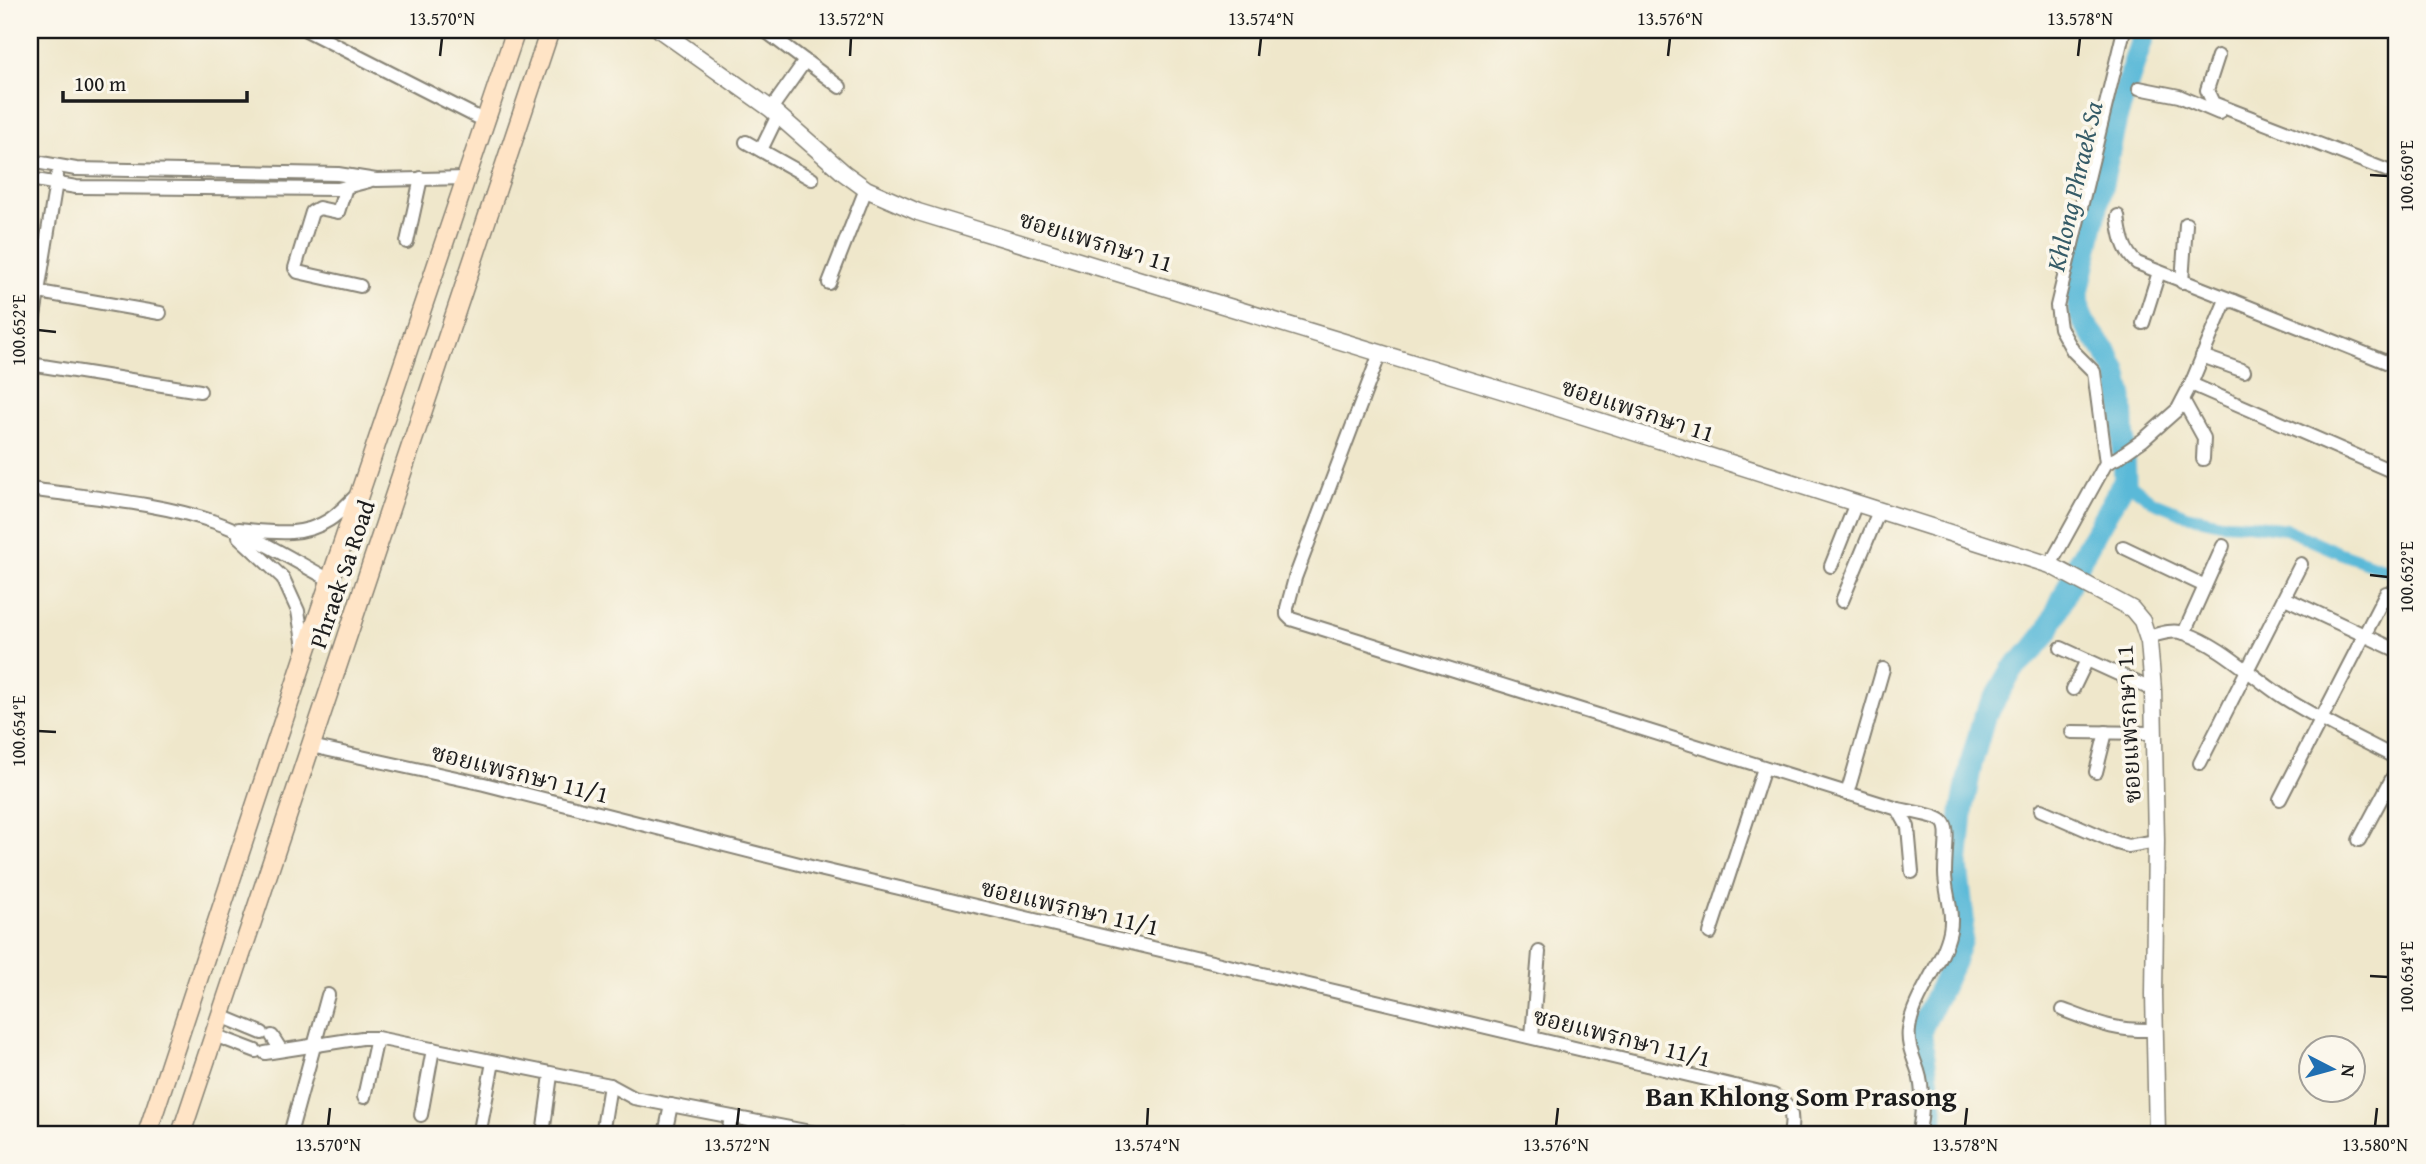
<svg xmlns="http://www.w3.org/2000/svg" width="2426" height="1164" viewBox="0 0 2426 1164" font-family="'Gentium Book Plus','Noto Serif Thai',serif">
	<rect width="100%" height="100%" fill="#fbf7ec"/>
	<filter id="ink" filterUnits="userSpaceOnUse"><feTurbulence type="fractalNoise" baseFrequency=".0143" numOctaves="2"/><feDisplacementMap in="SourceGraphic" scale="14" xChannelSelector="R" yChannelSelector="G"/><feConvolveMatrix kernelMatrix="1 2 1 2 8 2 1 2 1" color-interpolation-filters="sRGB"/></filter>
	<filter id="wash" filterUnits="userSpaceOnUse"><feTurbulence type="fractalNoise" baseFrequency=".00686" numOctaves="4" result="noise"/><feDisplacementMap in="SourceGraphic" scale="28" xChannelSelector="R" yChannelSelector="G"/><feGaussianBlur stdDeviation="1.57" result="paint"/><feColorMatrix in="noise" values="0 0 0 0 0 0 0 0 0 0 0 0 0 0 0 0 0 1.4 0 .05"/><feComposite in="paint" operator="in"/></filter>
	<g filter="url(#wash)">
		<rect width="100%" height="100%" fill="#efe7cb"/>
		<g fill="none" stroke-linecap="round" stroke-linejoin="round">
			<path stroke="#5ab9d8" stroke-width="12" d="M 2125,480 L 2152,501 L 2186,515 L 2220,523 L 2249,524 L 2286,529 L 2340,553 L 2396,573"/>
			<path stroke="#5ab9d8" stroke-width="23" d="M 1931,1134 L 1932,1109 L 1920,1031 L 1953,962 L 1961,939 L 1963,918 L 1957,866 L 1962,812 L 1971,764 L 1984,718 L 2012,670 L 2033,650 L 2048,631 L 2081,558 L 2125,480 L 2122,398 L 2116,371 L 2106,352 L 2084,323 L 2079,311 L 2078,293 L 2116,119 L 2145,30"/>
		</g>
	</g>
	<g filter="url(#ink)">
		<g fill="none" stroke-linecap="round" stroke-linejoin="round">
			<g stroke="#868274" stroke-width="16">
				<g id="minor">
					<path d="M 306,30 L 485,121"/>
					<path d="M 768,33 L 840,87"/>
					<path d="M 2218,56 L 2207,90 L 2213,103 L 2396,174"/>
					<path d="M 2139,88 L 2179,96 L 2219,113"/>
					<path d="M 771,109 L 805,61"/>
					<path d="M 746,142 L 812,179"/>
					<path d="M 761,150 L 778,115"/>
					<path d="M 30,161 L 76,169 L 338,174 L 376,180 L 466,178"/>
					<path d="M 30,179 L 76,187 L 338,189 L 369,181"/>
					<path d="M 346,187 L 338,212 L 319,208 L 312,212 L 295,268 L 298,272 L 360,286"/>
					<path d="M 2118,216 C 2120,232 2123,252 2137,263 L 2234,301"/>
					<path d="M 407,242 L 421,178"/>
					<path d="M 2182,282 L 2186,224"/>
					<path d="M 829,283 L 866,189"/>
					<path d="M 39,292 L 160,313"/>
					<path d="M 2143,323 L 2159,272"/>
					<path d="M 30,341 L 57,176"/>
					<path d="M 1380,353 L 1295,578 L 1287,608 L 1287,615 L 1291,619 L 1898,809 L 1908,827 L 1912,872"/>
					<path d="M 2202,356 L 2244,371"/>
					<path d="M 30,364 L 200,391"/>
					<path d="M 2191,384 L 2396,473"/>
					<path d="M 2183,400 L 2204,438 L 2203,459"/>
					<path d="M 2106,463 L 2117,458 L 2143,440 L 2178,409 L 2191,384 L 2225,302 L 2234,301 L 2396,366"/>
					<path d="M 30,489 C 91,498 156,502 215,522 C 255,536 293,560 330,580"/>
					<path d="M 239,529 C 271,532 301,538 329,520 C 340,513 349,502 358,494"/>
					<path d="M 239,537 L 283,578 L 298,611 L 305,653"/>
					<path d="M 2123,547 L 2205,586"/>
					<path d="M 2050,565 L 2106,463 L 2094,372 L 2073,351 L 2060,328 L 2057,306 L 2124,30"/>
					<path d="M 1831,566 L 1856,503"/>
					<path d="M 2285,598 L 2396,650"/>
					<path d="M 1842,601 L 1879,511"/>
					<path d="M 2184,633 L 2223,546"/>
					<path d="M 2148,637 C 2159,634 2172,629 2184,633 C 2221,645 2251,676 2283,697 C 2319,720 2358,738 2396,758"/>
					<path d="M 2061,648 L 2153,690"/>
					<path d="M 2073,689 L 2087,660"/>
					<path d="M 2072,732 L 2153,733"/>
					<path d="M 311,746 L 484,784 L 819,869 L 1773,1095 C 1791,1103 1794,1115 1790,1134"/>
					<path d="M 2200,763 L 2301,564"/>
					<path d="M 2096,772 L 2106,732"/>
					<path d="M 1847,794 L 1883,669"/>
					<path d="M 2280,799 L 2386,593"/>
					<path d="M 1898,809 C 1958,821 1946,815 1945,873 C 1945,893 1954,911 1950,931 C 1943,965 1913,996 1909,1029 C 1907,1045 1913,1056 1918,1071 C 1924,1089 1923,1116 1918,1134"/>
					<path d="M 2041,810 L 2117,843 L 2128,846 L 2156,841"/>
					<path d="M 2359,840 L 2396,771"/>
					<path d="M 1710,933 L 1764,768"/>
					<path d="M 2063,1010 C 2100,1024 2115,1031 2155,1030"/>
					<path d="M 221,1016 L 262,1033"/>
					<path d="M 214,1035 L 256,1051"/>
					<path d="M 272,1036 L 281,1050"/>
					<path d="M 1532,1036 L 1539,952"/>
					<path d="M 265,1053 L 362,1038 L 377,1038 L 610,1085 L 634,1098 L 821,1134"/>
					<path d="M 364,1097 L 377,1038"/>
					<path d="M 421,1115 L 433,1049"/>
					<path d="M 481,1125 L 493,1062"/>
					<path d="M 290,1134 L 328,995"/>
					<path d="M 543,1134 L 551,1075"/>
					<path d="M 602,1134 L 610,1085"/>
					<path d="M 665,1134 L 671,1105"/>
					<path d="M 728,1134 L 731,1117"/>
					<path d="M 904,1134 L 914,1134"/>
				</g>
			</g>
			<g stroke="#868274" stroke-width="19">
				<path id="tertiary" d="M 660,30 L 771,109 L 844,173 L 866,189 L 918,212 L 1524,397 L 2050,565 L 2132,609 L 2142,621 L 2149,642 L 2153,690 L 2156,841 L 2154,994 L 2157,1134"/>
			</g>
			<g stroke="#868274" stroke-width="21">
				<g id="secondary">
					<path d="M 147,1134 L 305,655 L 516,30"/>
					<path d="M 181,1134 L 550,30"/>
				</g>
			</g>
			<use href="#minor" stroke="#fff" stroke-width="12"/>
			<use href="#tertiary" stroke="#fff" stroke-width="16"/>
			<use href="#secondary" stroke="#ffe4c6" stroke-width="18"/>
		</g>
	</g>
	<path fill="none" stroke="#1c1c1c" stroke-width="2.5" d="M 440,56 L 442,38M 850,56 L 851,38M 1259,56 L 1261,38M 1668,56 L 1670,38M 2078,56 L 2080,38M 2370,175 L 2388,176M 38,330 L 56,332M 2370,575 L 2388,577M 38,731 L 56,732M 2370,976 L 2388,977M 328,1126 L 330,1108M 737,1126 L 739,1108M 1147,1126 L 1148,1108M 1556,1126 L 1558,1108M 1965,1126 L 1967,1108M 2375,1126 L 2377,1108"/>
	<g text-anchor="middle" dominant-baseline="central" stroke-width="7" stroke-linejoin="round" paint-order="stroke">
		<g font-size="24" fill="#1c1c1c" stroke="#fbf7ec">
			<text transform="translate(1096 241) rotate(17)">ซอยแพรกษา 11</text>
			<text transform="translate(1638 410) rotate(18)">ซอยแพรกษา 11</text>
			<text transform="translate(342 574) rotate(-71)">Phraek Sa Road</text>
			<text transform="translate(2128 724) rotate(-93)">ซอยแพรกษา 11</text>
			<text transform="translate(520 773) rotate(14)">ซอยแพรกษา 11/1</text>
			<text transform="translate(1070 907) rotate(13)">ซอยแพรกษา 11/1</text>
			<text transform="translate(1622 1037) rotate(14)">ซอยแพรกษา 11/1</text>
		</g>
		<g font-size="26" font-style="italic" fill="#355b67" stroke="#fbf7ec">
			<text transform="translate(2074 186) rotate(-77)">Khlong Phraek Sa</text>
		</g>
		<g font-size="28" font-weight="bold" fill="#1c1c1c" stroke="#fbf7ec">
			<text x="1801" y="1095">Ban Khlong Som Prasong</text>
		</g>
	</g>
	<rect width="2426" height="1164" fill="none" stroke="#fbf7ec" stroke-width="77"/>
	<g transform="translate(2332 1069) rotate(96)"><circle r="33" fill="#fbf7ec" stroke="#a29f99" stroke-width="2"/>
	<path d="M0-5L12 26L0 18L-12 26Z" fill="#1f6fb2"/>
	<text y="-10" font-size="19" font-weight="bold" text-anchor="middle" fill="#1c1c1c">N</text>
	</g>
	<path d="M63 91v10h184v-10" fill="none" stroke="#1c1c1c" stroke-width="3.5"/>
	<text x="74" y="91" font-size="21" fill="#1c1c1c" stroke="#fbf7ec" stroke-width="5" paint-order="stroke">100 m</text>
	<rect x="38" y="38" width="2350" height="1088" fill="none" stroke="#1c1c1c" stroke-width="2.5"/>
	<g font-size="18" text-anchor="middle" fill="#1c1c1c">
		<text x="442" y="25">13.570°N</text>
		<text x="851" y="25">13.572°N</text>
		<text x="1261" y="25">13.574°N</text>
		<text x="1670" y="25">13.576°N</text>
		<text x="2080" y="25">13.578°N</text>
		<text transform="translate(2407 176) rotate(-90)" y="6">100.650°E</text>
		<text transform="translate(19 330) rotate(-90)" y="6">100.652°E</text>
		<text transform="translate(2407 577) rotate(-90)" y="6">100.652°E</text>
		<text transform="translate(19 731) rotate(-90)" y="6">100.654°E</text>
		<text transform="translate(2407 977) rotate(-90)" y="6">100.654°E</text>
		<text x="328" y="1151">13.570°N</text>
		<text x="737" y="1151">13.572°N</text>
		<text x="1147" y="1151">13.574°N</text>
		<text x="1556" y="1151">13.576°N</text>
		<text x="1965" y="1151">13.578°N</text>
		<text x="2375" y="1151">13.580°N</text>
	</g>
</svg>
